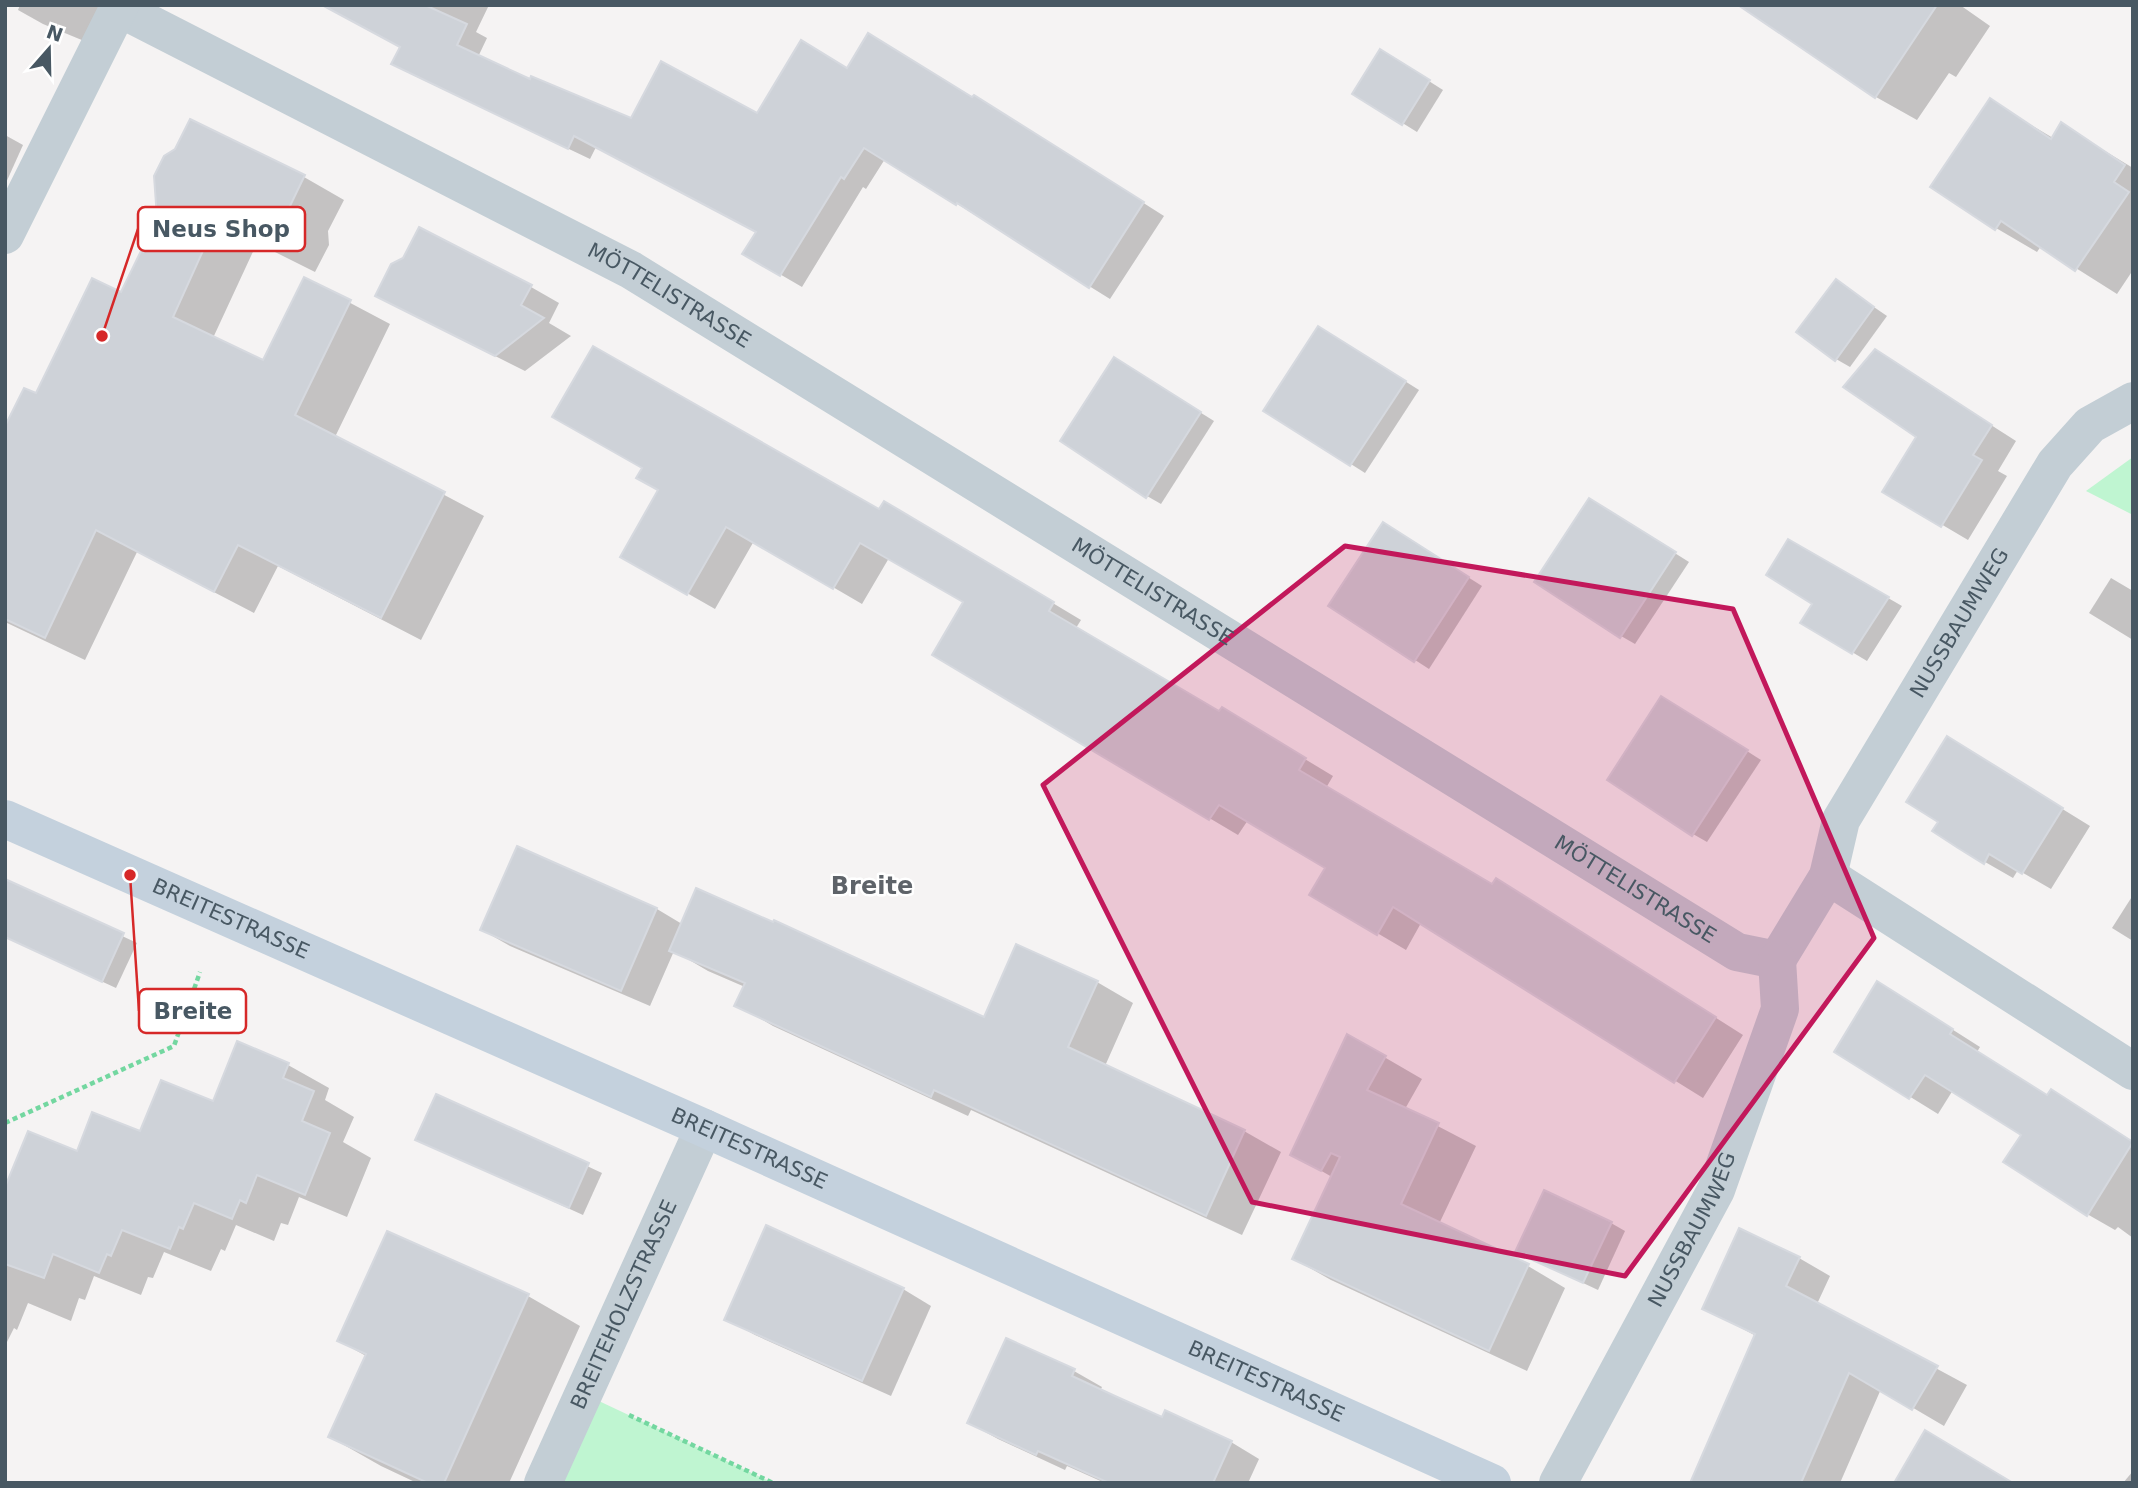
<svg xmlns="http://www.w3.org/2000/svg" width="2138" height="1488" viewBox="0 0 2138 1488" font-family="'DejaVu Sans',sans-serif">
	<rect width="100%" height="100%" fill="#f5f3f3"/>
	<g fill="#bff5d1">
		<path d="M 2133,457 L 2133,515 L 2086,491 Z"/>
		<path d="M 584,1394 L 773,1483 L 543,1483 Z"/>
	</g>
	<g fill="#0003">
		<path d="M 20,5 L 105,5 L 89,43 L 43,24 L 18,10 Z"/>
		<path d="M 341,5 L 489,5 L 476,32 L 487,38 L 478,57 L 531,82 L 631,120 L 758,116 L 848,70 L 973,99 L 995,109 L 1164,216 L 1110,299 L 885,159 L 866,189 L 863,187 L 802,287 L 745,254 L 758,232 L 596,147 L 590,159 L 415,76 L 394,64 L 401,47 Z"/>
		<path d="M 1742,5 L 1960,5 L 1990,26 L 1956,77 L 1949,73 L 1917,120 L 1876,97 Z"/>
		<path d="M 1394,59 L 1443,90 L 1417,132 L 1354,93 Z"/>
		<path d="M 1991,101 L 2053,138 L 2062,125 L 2133,168 L 2133,270 L 2117,294 L 2041,246 L 2037,252 L 1996,228 Z"/>
		<path d="M 5,135 L 23,145 L 5,185 Z"/>
		<path d="M 304,177 L 344,200 L 328,231 L 329,245 L 315,272 L 257,243 L 213,338 L 264,363 L 305,279 L 390,324 L 335,437 L 484,516 L 421,640 L 278,566 L 254,613 L 137,552 L 85,660 L 5,622 L 5,429 L 122,294 L 159,219 Z"/>
		<path d="M 1836,281 L 1887,316 L 1850,367 L 1836,359 Z"/>
		<path d="M 531,287 L 559,303 L 549,323 L 571,336 L 525,371 L 406,311 Z"/>
		<path d="M 1333,336 L 1419,390 L 1365,473 L 1266,410 Z"/>
		<path d="M 1875,351 L 2016,441 L 1998,471 L 2007,476 L 1968,540 L 1885,491 L 1918,437 Z"/>
		<path d="M 1129,368 L 1214,421 L 1161,504 L 1147,496 Z"/>
		<path d="M 660,490 L 879,511 L 966,551 L 1081,620 L 1076,628 L 1220,713 L 1250,726 L 1333,776 L 1326,788 L 1493,886 L 1524,896 L 1743,1035 L 1703,1098 L 1421,923 L 1406,950 L 1311,894 L 1327,867 L 1248,820 L 1238,835 L 934,655 L 966,601 L 889,558 L 862,604 L 754,541 L 715,609 L 622,556 Z"/>
		<path d="M 1603,508 L 1689,562 L 1635,644 L 1621,636 Z"/>
		<path d="M 1398,533 L 1482,586 L 1429,669 L 1330,605 Z"/>
		<path d="M 1789,541 L 1902,606 L 1867,661 L 1802,622 L 1814,603 Z"/>
		<path d="M 2111,578 L 2133,591 L 2133,640 L 2089,613 Z"/>
		<path d="M 1676,706 L 1761,760 L 1707,842 L 1693,834 Z"/>
		<path d="M 1975,755 L 2090,826 L 2051,889 L 2018,870 L 2013,878 L 1959,847 Z"/>
		<path d="M 517,849 L 657,909 L 682,924 L 985,1019 L 1097,982 L 1133,1003 L 1105,1066 L 1244,1131 L 1281,1152 L 1242,1235 L 971,1110 L 968,1116 L 773,1026 L 737,1005 L 745,987 L 708,971 L 674,951 L 650,1006 L 510,946 L 482,930 Z"/>
		<path d="M 5,881 L 137,943 L 116,988 L 5,937 Z"/>
		<path d="M 2133,895 L 2133,941 L 2112,928 Z"/>
		<path d="M 1906,1000 L 1980,1047 L 1977,1052 L 2049,1097 L 2133,1142 L 2133,1238 L 2118,1227 L 2115,1230 L 2087,1214 L 2023,1135 L 1953,1090 L 1938,1114 L 1836,1051 Z"/>
		<path d="M 1348,1036 L 1422,1079 L 1405,1109 L 1476,1146 L 1439,1224 L 1528,1266 L 1565,1288 L 1527,1371 L 1331,1280 L 1294,1259 L 1332,1177 L 1292,1154 Z"/>
		<path d="M 288,1065 L 329,1088 L 325,1100 L 354,1117 L 343,1142 L 371,1158 L 347,1217 L 299,1197 L 288,1225 L 281,1223 L 274,1241 L 236,1225 L 225,1251 L 221,1249 L 211,1271 L 164,1252 L 153,1278 L 148,1277 L 141,1295 L 94,1276 L 85,1300 L 79,1298 L 71,1321 L 28,1303 L 17,1330 L 14,1328 L 5,1346 L 5,1191 L 78,1153 L 141,1134 L 214,1103 Z"/>
		<path d="M 437,1096 L 602,1173 L 583,1215 L 417,1140 Z"/>
		<path d="M 1611,1223 L 1625,1231 L 1598,1290 L 1517,1252 Z"/>
		<path d="M 388,1233 L 528,1296 L 580,1326 L 509,1483 L 417,1483 L 381,1466 L 330,1437 L 366,1356 L 339,1341 Z"/>
		<path d="M 1799,1258 L 1830,1276 L 1817,1304 L 1967,1385 L 1944,1426 L 1881,1389 L 1840,1483 L 1692,1483 L 1756,1336 L 1704,1308 Z"/>
		<path d="M 903,1289 L 931,1306 L 891,1396 L 755,1335 L 726,1319 Z"/>
		<path d="M 1074,1371 L 1102,1387 L 1100,1391 L 1163,1420 L 1231,1442 L 1259,1459 L 1248,1483 L 1105,1483 L 1067,1466 L 1065,1470 L 998,1439 L 969,1423 Z"/>
		<path d="M 2133,1471 L 2133,1483 L 2123,1483 Z"/>
	</g>
	<g fill="#ced2d8" stroke="#d6d9df" stroke-width="2">
		<path d="M 322,5 L 425,5 L 467,24 L 457,45 L 530,79 L 531,76 L 631,118 L 661,61 L 757,113 L 801,40 L 847,68 L 868,33 L 972,97 L 974,95 L 1144,202 L 1089,288 L 957,203 L 956,205 L 864,148 L 844,179 L 841,177 L 780,276 L 742,254 L 756,232 L 574,136 L 568,149 L 391,64 L 400,47 Z"/>
		<path d="M 1738,5 L 1937,5 L 1875,98 Z"/>
		<path d="M 1380,49 L 1430,80 L 1402,125 L 1352,94 Z"/>
		<path d="M 1990,98 L 2051,139 L 2061,122 L 2125,165 L 2114,182 L 2129,192 L 2075,271 L 2001,221 L 1995,230 L 1930,187 Z"/>
		<path d="M 190,119 L 305,175 L 289,208 L 289,221 L 275,250 L 216,222 L 173,317 L 263,360 L 304,277 L 351,300 L 295,415 L 445,492 L 381,618 L 238,545 L 214,592 L 96,530 L 45,638 L 5,619 L 5,426 L 24,388 L 36,393 L 92,278 L 121,292 L 157,218 L 154,176 L 164,156 L 175,149 Z"/>
		<path d="M 419,227 L 532,285 L 521,305 L 544,318 L 495,356 L 375,296 L 391,264 L 403,258 Z"/>
		<path d="M 1836,279 L 1874,307 L 1835,361 L 1796,332 Z"/>
		<path d="M 1318,326 L 1406,381 L 1350,466 L 1263,411 Z"/>
		<path d="M 593,346 L 879,509 L 884,501 L 938,533 L 1054,602 L 1049,611 L 1219,711 L 1222,707 L 1306,758 L 1299,770 L 1492,884 L 1496,878 L 1716,1017 L 1674,1083 L 1393,907 L 1377,935 L 1309,895 L 1325,868 L 1219,805 L 1209,820 L 932,655 L 963,602 L 860,543 L 833,589 L 726,527 L 687,595 L 620,557 L 658,490 L 636,478 L 642,468 L 552,417 Z"/>
		<path d="M 1875,349 L 1992,425 L 1973,455 L 1982,460 L 1941,527 L 1882,492 L 1916,437 L 1843,387 Z"/>
		<path d="M 1114,357 L 1201,412 L 1146,498 L 1060,441 Z"/>
		<path d="M 1589,498 L 1676,552 L 1620,638 L 1534,582 Z"/>
		<path d="M 1383,522 L 1469,577 L 1414,662 L 1328,606 Z"/>
		<path d="M 1788,539 L 1889,597 L 1852,654 L 1800,623 L 1812,604 L 1766,575 Z"/>
		<path d="M 1661,696 L 1748,750 L 1692,836 L 1607,780 Z"/>
		<path d="M 1947,736 L 2063,808 L 2022,874 L 1989,854 L 1984,864 L 1958,848 L 1932,831 L 1938,822 L 1906,802 Z"/>
		<path d="M 517,846 L 657,908 L 621,991 L 480,930 Z"/>
		<path d="M 5,879 L 124,933 L 102,982 L 5,937 Z"/>
		<path d="M 696,888 L 773,922 L 774,920 L 984,1017 L 1016,944 L 1098,981 L 1068,1047 L 1245,1130 L 1206,1216 L 934,1090 L 931,1097 L 734,1006 L 745,983 L 669,951 Z"/>
		<path d="M 1877,981 L 1953,1029 L 1950,1034 L 2047,1095 L 2051,1089 L 2133,1142 L 2087,1216 L 2003,1162 L 2021,1135 L 1925,1075 L 1909,1099 L 1834,1052 Z"/>
		<path d="M 1347,1034 L 1386,1056 L 1367,1090 L 1439,1123 L 1401,1204 L 1529,1264 L 1489,1351 L 1292,1259 L 1340,1157 L 1331,1153 L 1321,1171 L 1290,1155 Z"/>
		<path d="M 237,1041 L 289,1063 L 283,1078 L 314,1091 L 302,1121 L 330,1133 L 305,1195 L 257,1175 L 246,1203 L 240,1200 L 232,1219 L 194,1203 L 183,1229 L 179,1227 L 170,1249 L 122,1230 L 111,1256 L 107,1254 L 99,1273 L 53,1254 L 44,1278 L 5,1264 L 5,1187 L 28,1131 L 77,1151 L 92,1112 L 140,1131 L 161,1080 L 213,1101 Z"/>
		<path d="M 436,1094 L 589,1163 L 569,1208 L 415,1140 Z"/>
		<path d="M 1544,1190 L 1612,1222 L 1583,1283 L 1515,1252 Z"/>
		<path d="M 766,1225 L 904,1288 L 862,1381 L 724,1320 Z"/>
		<path d="M 1739,1228 L 1800,1257 L 1786,1286 L 1938,1366 L 1912,1410 L 1849,1373 L 1801,1483 L 1690,1483 L 1755,1334 L 1702,1309 Z"/>
		<path d="M 387,1231 L 529,1294 L 444,1483 L 428,1483 L 328,1437 L 366,1354 L 337,1341 Z"/>
		<path d="M 1006,1338 L 1075,1369 L 1072,1376 L 1115,1396 L 1162,1417 L 1165,1410 L 1232,1441 L 1213,1483 L 1109,1483 L 1038,1451 L 1036,1455 L 967,1423 Z"/>
		<path d="M 1925,1430 L 2013,1483 L 1894,1483 Z"/>
	</g>
	<g fill="none" stroke-linecap="round" stroke-linejoin="round">
		<g stroke="#73d7a0" stroke-width="4.5" stroke-dasharray="5 3.5" stroke-linecap="butt">
			<path d="M 5,1123 L 174,1046 L 200,972"/>
			<path d="M 629,1415 L 773,1483"/>
		</g>
		<g stroke="#c3ced5" stroke-width="38">
			<path id="s1" d="M 119,8 L 631,270 L 1737,952 L 1777,960 L 1828,876 L 1841,820 L 2055,464 L 2090,425 L 2133,401"/>
			<path d="M 5,235 L 120,5"/>
			<path d="M 1828,876 L 2133,1071"/>
			<path id="s2" d="M 543,1483 L 704,1128"/>
			<path id="s3" d="M 1558,1483 L 1716,1190 L 1780,1009 L 1777,960"/>
		</g>
		<path stroke="#c4d1dd" stroke-width="38" id="s4" d="M 5,819 L 704,1128 L 1492,1483"/>
	</g>
	<path fill="#c2185b" fill-opacity="0.2" stroke="#c2185b" stroke-width="5" stroke-linejoin="round" d="M 1345,546 L 1733,609 L 1874,938 L 1625,1276 L 1252,1202 L 1043,785 Z"/>
	<g text-anchor="middle" dominant-baseline="central" stroke-width="5" stroke-linejoin="round" paint-order="stroke">
		<g font-size="21" fill="#485863" stroke="#fff">
			<text stroke="none"><textPath href="#s1" startOffset="621">MÖTTELISTRASSE</textPath></text>
			<text stroke="none"><textPath href="#s1" startOffset="1188">MÖTTELISTRASSE</textPath></text>
			<text stroke="none"><textPath href="#s1" startOffset="2301">NUSSBAUMWEG</textPath></text>
			<text stroke="none"><textPath href="#s1" startOffset="1755">MÖTTELISTRASSE</textPath></text>
			<text stroke="none"><textPath href="#s4" startOffset="247">BREITESTRASSE</textPath></text>
			<text stroke="none"><textPath href="#s4" startOffset="814">BREITESTRASSE</textPath></text>
			<text stroke="none"><textPath href="#s3" startOffset="287">NUSSBAUMWEG</textPath></text>
			<text stroke="none"><textPath href="#s2" startOffset="196">BREITEHOLZSTRASSE</textPath></text>
			<text stroke="none"><textPath href="#s4" startOffset="1381">BREITESTRASSE</textPath></text>
		</g>
		<g font-size="24" font-weight="bold" fill="#5e6369" stroke="#fff">
			<text x="872" y="886">Breite</text>
		</g>
	</g>
	<path fill="none" stroke="#d62828" stroke-width="2.5" d="M102 336L138 229M130 875L139 1011"/>
	<g fill="#d62828" stroke="#fff" stroke-width="2.5">
		<circle cx="102" cy="336" r="7"/>
		<circle cx="130" cy="875" r="7"/>
	</g>
	<g fill="#fff" stroke="#d62828" stroke-width="2.5">
		<rect x="138" y="207" width="167" height="44" rx="7"/>
		<rect x="139" y="989" width="107" height="44" rx="7"/>
	</g>
	<g font-size="23" text-anchor="middle" font-weight="bold" fill="#485863">
		<text x="221" y="237">Neus Shop</text>
		<text x="193" y="1019">Breite</text>
	</g>
	<rect width="2138" height="1488" fill="none" stroke="#485863" stroke-width="14"/>
	<g transform="translate(49 49) rotate(20)" stroke="#ffffff" stroke-width="5" paint-order="stroke">
	<path d="M0-5L12 26L0 18L-12 26Z" fill="#485863"/>
	<text y="-10" font-size="19" font-weight="bold" text-anchor="middle" fill="#485863">N</text>
	</g>
</svg>
